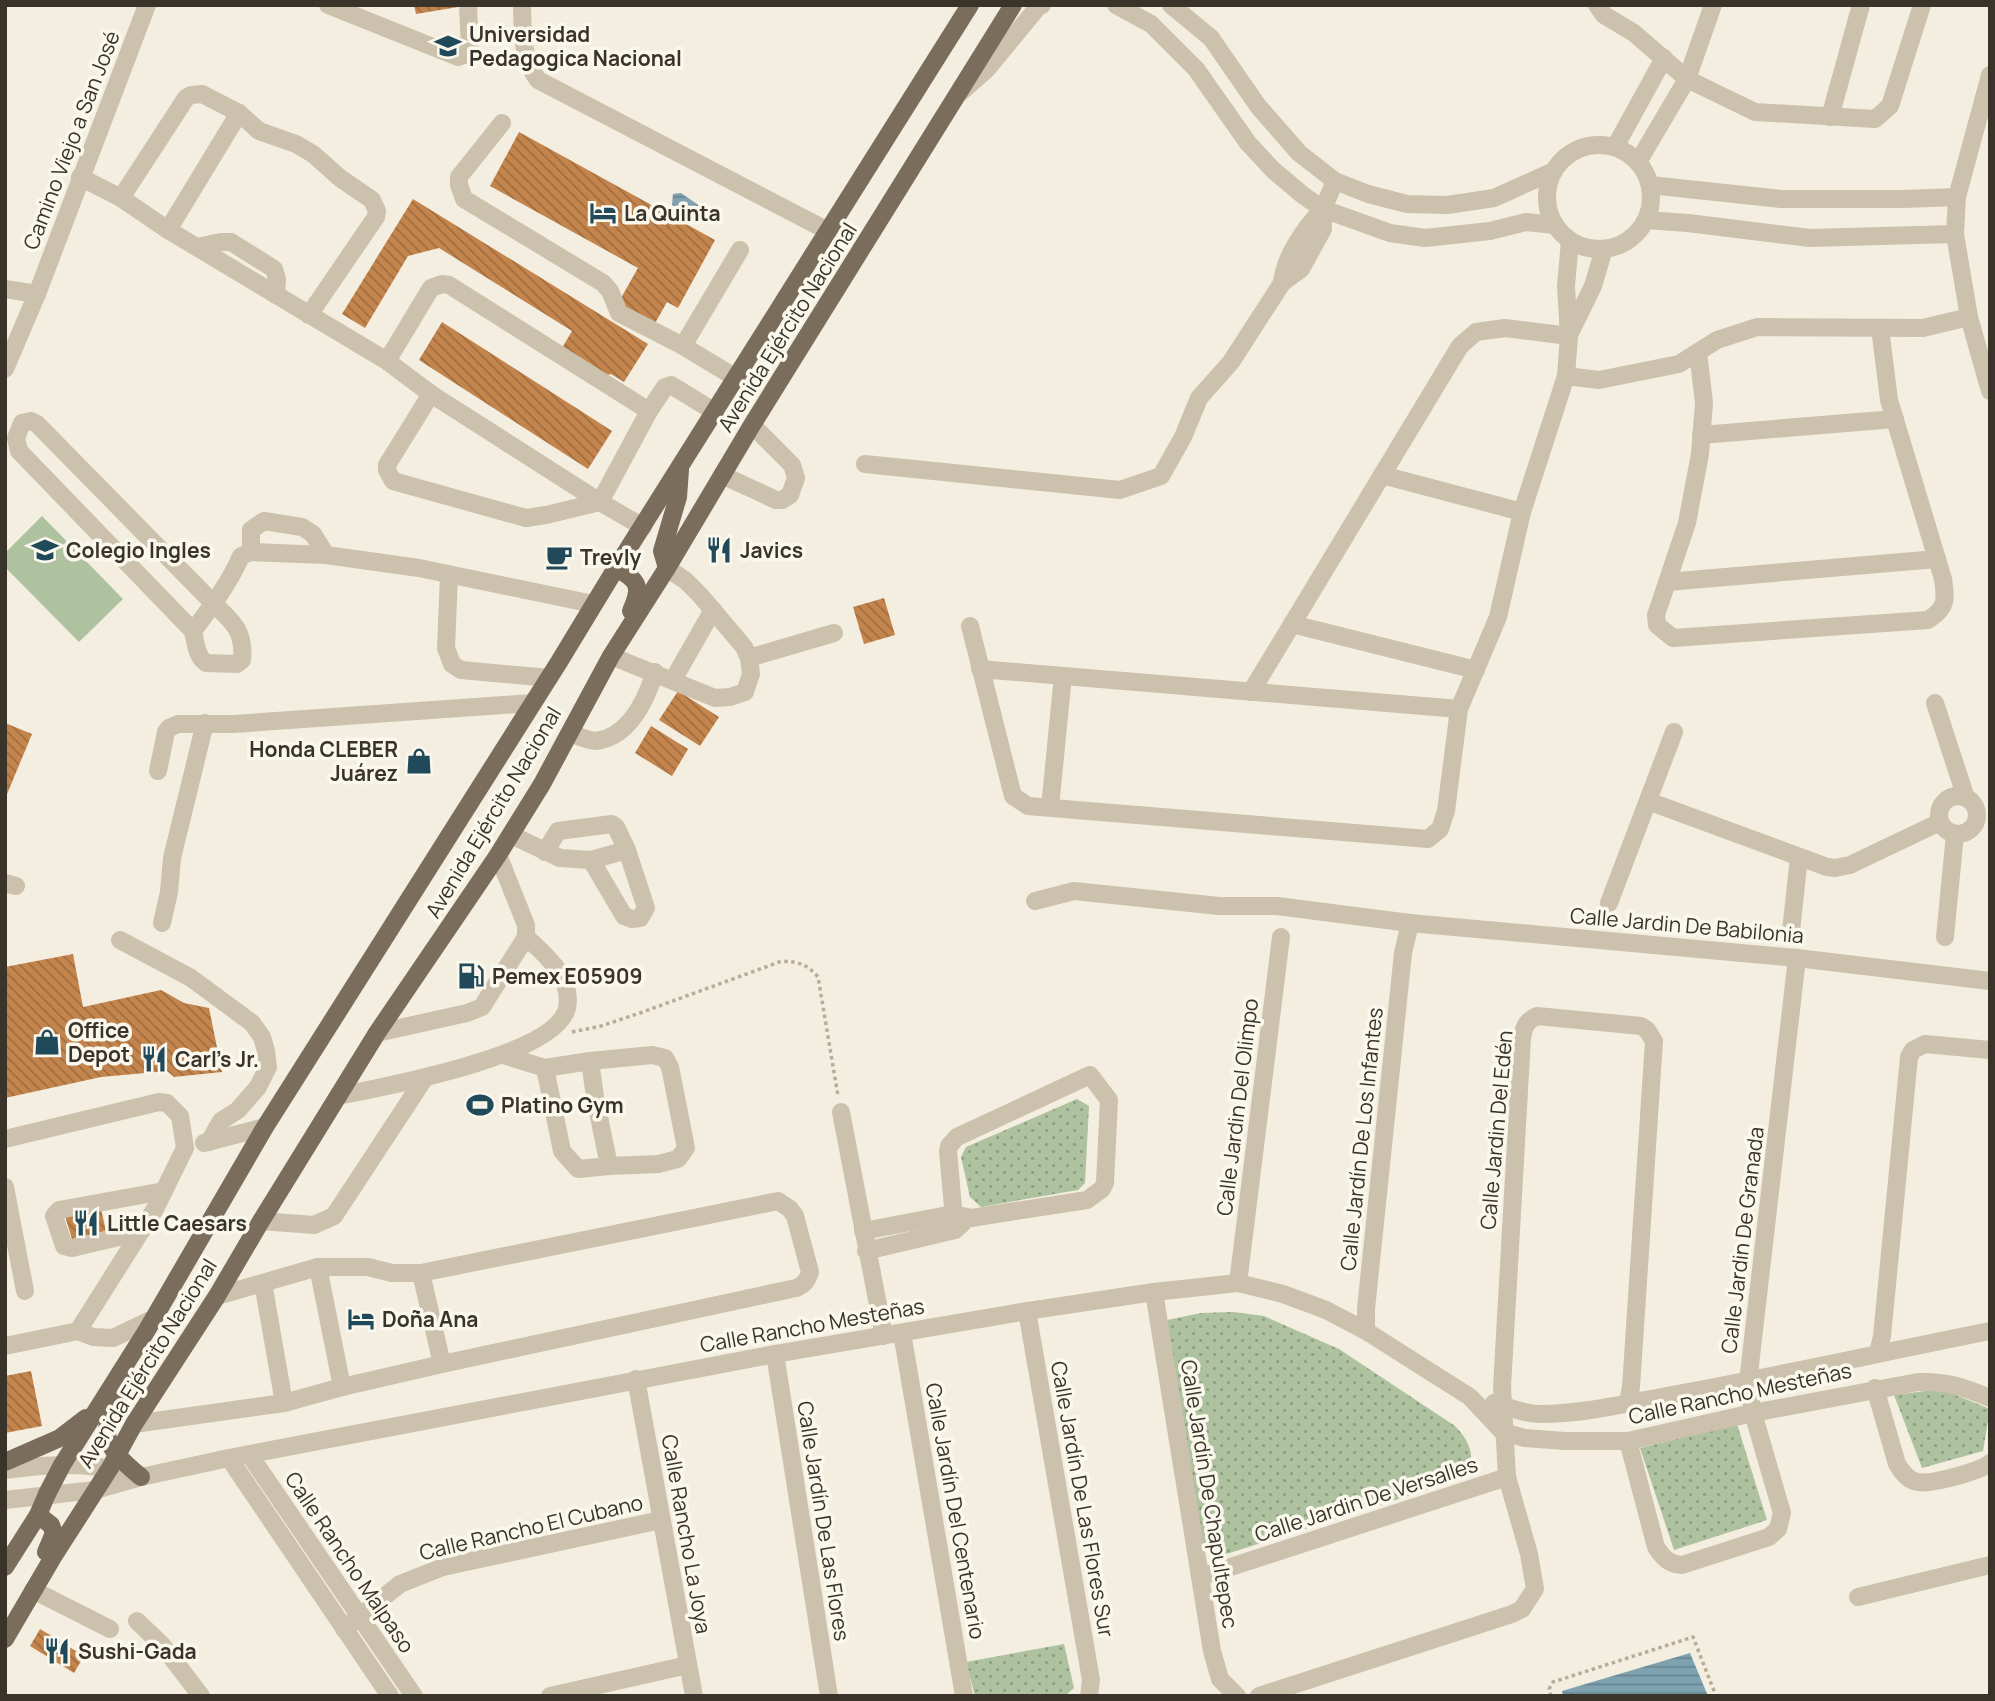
<svg xmlns="http://www.w3.org/2000/svg" width="1995" height="1701" viewBox="0 0 1995 1701" font-family="Manrope,sans-serif">
	<defs>
		<pattern id="grass-dots" width="8" height="8" patternUnits="userSpaceOnUse" patternTransform="scale(1.75)"><rect width="8" height="8" fill="#aec2a0"/><path d="M2 2h.1M6 6h.1" fill="none" stroke="#8f9e83" stroke-width="1.8" stroke-linecap="round"/></pattern>
		<pattern id="water-rules" width="6" height="5" patternUnits="userSpaceOnUse" patternTransform="scale(1.75)"><rect width="6" height="5" fill="#7fa2b0"/><path d="M0 2.5h6" fill="none" stroke="#69858f"/></pattern>
		<pattern id="building-back-hatch" width="6" height="6" patternUnits="userSpaceOnUse" patternTransform="scale(1.75)"><rect width="6" height="6" fill="#c4854d"/><path d="M-1 5l2 2M0 0l6 6M5-1l2 2" fill="none" stroke="#a06d40"/></pattern>
	</defs>
	<rect width="100%" height="100%" fill="#f3eee0"/>
	<g fill="url(#grass-dots)">
		<path d="M 1077,1099 L 1089,1106 L 1085,1183 L 1078,1190 L 981,1207 L 970,1197 L 961,1157 L 966,1147 Z"/>
		<path d="M 1233,1312 L 1264,1316 L 1339,1349 L 1455,1426 C 1466,1437 1479,1457 1465,1472 C 1460,1477 1451,1480 1445,1484 L 1217,1557 L 1209,1553 L 1203,1544 L 1167,1320 L 1201,1313 Z"/>
		<path d="M 1941,1389 L 1990,1409 L 1983,1451 L 1922,1468 L 1894,1395 Z"/>
		<path d="M 1737,1424 L 1767,1520 L 1674,1550 L 1640,1448 Z"/>
		<path d="M 1064,1644 L 1074,1688 L 1065,1696 L 975,1696 L 966,1662 Z"/>
	</g>
	<path fill="#aec2a0" d="M 42,516 L 123,599 L 79,642 L 5,567 L 5,553 Z"/>
	<g fill="url(#water-rules)">
		<path d="M 681,193 L 707,211 L 700,224 L 672,205 L 673,194 Z"/>
		<path d="M 1690,1653 L 1708,1696 L 1563,1696 L 1562,1691 Z"/>
	</g>
	<g fill="url(#building-back-hatch)">
		<path d="M 414,5 L 458,5 L 458,7 L 416,14 Z"/>
		<path d="M 519,132 L 715,240 L 678,308 L 667,302 L 654,325 L 617,305 L 638,268 L 490,186 Z"/>
		<path d="M 413,199 L 648,344 L 624,382 L 611,374 L 607,375 L 562,348 L 572,331 L 439,248 L 408,256 L 365,328 L 342,314 Z"/>
		<path d="M 442,322 L 612,431 L 588,469 L 419,360 Z"/>
		<path d="M 884,598 L 895,635 L 864,644 L 853,607 Z"/>
		<path d="M 678,691 L 719,717 L 700,746 L 659,720 Z"/>
		<path d="M 5,723 L 32,734 L 5,799 Z"/>
		<path d="M 651,726 L 688,749 L 672,776 L 635,753 Z"/>
		<path d="M 73,954 L 83,1007 L 161,990 L 184,1003 L 209,1008 L 222,1072 L 174,1077 L 167,1071 L 101,1077 L 5,1098 L 5,967 Z"/>
		<path d="M 101,1209 L 106,1231 L 72,1239 L 65,1216 Z"/>
		<path d="M 31,1371 L 42,1426 L 5,1433 L 5,1376 Z"/>
		<path d="M 40,1629 L 84,1656 L 74,1673 L 30,1646 Z"/>
	</g>
	<g fill="none" stroke-linecap="round" stroke-linejoin="round">
		<g stroke="#b7ac96" stroke-width="3.5" stroke-dasharray="3.5 3.5" stroke-linecap="butt">
			<path d="M 572,1032 L 601,1026 L 640,1013 L 782,961 C 799,962 807,964 818,977 L 838,1096"/>
			<path d="M 1551,1696 L 1549,1689 L 1553,1682 L 1693,1637 L 1716,1696"/>
		</g>
		<g stroke="#cbc1ac" stroke-width="18">
			<path d="M 328,5 L 458,57 L 464,55 L 470,49 L 468,5"/>
			<path d="M 522,5 C 523,32 521,57 538,80 L 828,231"/>
			<path d="M 1116,5 L 1151,24 L 1196,69 L 1248,143 L 1273,170 L 1304,196 L 1323,209 L 1390,233 L 1425,238 L 1490,231 L 1526,222 L 1555,225"/>
			<path d="M 1171,5 L 1211,38 L 1258,106 L 1299,153 L 1335,181 L 1368,194 L 1407,204 L 1447,205 L 1494,198 L 1554,171"/>
			<path d="M 1597,5 L 1604,15 L 1634,33 L 1687,79 L 1755,112 L 1875,119 L 1890,106 L 1922,5"/>
			<path d="M 1990,75 L 1957,197 L 1955,234 L 1969,317 L 1990,391"/>
			<path d="M 961,92 L 987,69 L 1038,7 L 1042,5"/>
			<path d="M 1830,117 L 1861,5"/>
			<path d="M 502,123 L 459,177 L 459,185 L 464,199 L 603,283 L 610,291 L 619,313 L 683,346 L 736,378"/>
			<circle cx="1599" cy="197" r="52"/>
			<path d="M 1615,147 L 1664,58"/>
			<path d="M 1638,162 L 1687,79 L 1713,5"/>
			<path d="M 80,177 L 121,198 L 168,230 L 387,361 L 431,394 L 600,502 L 643,527"/>
			<path d="M 1650,185 L 1781,199 L 1903,199 L 1957,197"/>
			<path d="M 121,198 L 186,98 L 191,95 L 202,94 L 239,113 L 259,131 L 296,144 L 313,154 L 340,178 L 372,200 L 377,211 L 376,217 L 309,315"/>
			<path d="M 1646,220 L 1688,223 L 1810,238 L 1955,234"/>
			<path d="M 168,230 L 239,113"/>
			<path d="M 197,247 L 221,242 L 231,242 L 274,269 L 277,279 L 276,295"/>
			<path d="M 1282,283 C 1284,258 1305,227 1323,209"/>
			<path d="M 5,289 L 37,294"/>
			<path d="M 1570,333 L 1593,286 L 1604,249"/>
			<path d="M 683,346 L 740,250"/>
			<path d="M 1698,352 L 1704,403 L 1700,454 L 1687,523 L 1656,615 L 1657,625 L 1673,638 L 1928,620 C 1947,608 1946,600 1943,579 L 1889,400 L 1880,328"/>
			<path d="M 387,361 L 431,288 L 442,284 L 449,285 L 649,411 L 600,502 L 546,515 L 526,518 L 393,481 L 387,470 L 387,465 L 431,394"/>
			<path d="M 5,369 L 37,294 L 147,5"/>
			<path d="M 1566,376 L 1599,380 L 1679,364 L 1717,340 L 1757,327 L 1923,328 L 1969,317"/>
			<path d="M 649,411 L 665,387 L 671,385 L 715,412"/>
			<path d="M 1701,435 L 1895,419"/>
			<path d="M 865,464 L 1120,490 L 1161,476 L 1183,437 L 1199,398 L 1231,362 L 1282,283 L 1301,269 L 1323,229 L 1323,209 L 1335,181"/>
			<path d="M 722,475 L 776,500 L 782,500 L 790,495 L 796,478 L 794,471 L 792,465 L 752,425"/>
			<path d="M 1382,475 L 1522,512"/>
			<path d="M 251,552 L 251,530 L 264,521 L 302,527 L 313,534 L 326,555"/>
			<path d="M 449,575 L 446,648 L 452,664 L 461,670 L 549,678"/>
			<path d="M 1667,582 L 1937,559"/>
			<path d="M 1292,624 L 1476,670"/>
			<path d="M 970,626 L 1013,796 L 1028,806 L 1428,839 L 1440,829 L 1446,811 L 1459,709 L 1498,617 L 1522,512 L 1566,376 L 1569,336 L 1566,286 L 1570,241"/>
			<path d="M 193,631 C 196,643 196,656 206,663 L 237,664 L 242,660 C 245,631 232,621 213,603 L 37,424 L 31,421 L 22,423 L 16,438 L 19,451 L 193,631 C 211,607 229,584 241,556 L 251,552 L 326,555 L 419,568 L 593,604"/>
			<path d="M 611,656 L 715,698 L 730,697 L 745,692 L 751,674 L 749,658 L 744,647 L 700,595 L 686,581 L 667,568"/>
			<path d="M 749,658 L 834,633"/>
			<path d="M 980,669 L 1459,709"/>
			<path d="M 673,680 L 713,610"/>
			<path d="M 1251,692 L 1460,346 L 1476,332 L 1505,328 L 1569,336"/>
			<path d="M 1935,703 L 1966,798"/>
			<path d="M 570,733 C 578,736 588,741 596,741 C 629,737 646,700 655,672"/>
			<path d="M 158,771 L 166,732 L 169,728 L 178,724 L 234,724 L 532,703"/>
			<circle cx="1958" cy="815" r="19"/>
			<path d="M 1648,801 L 1827,867 L 1835,868 L 1850,865 L 1940,822"/>
			<path d="M 1050,807 L 1063,676"/>
			<path d="M 511,835 L 560,858 L 591,860 L 624,916 L 632,919 L 640,918 L 646,908 L 627,850"/>
			<path d="M 545,852 L 558,831 L 612,824 L 616,827 L 627,850 L 591,860"/>
			<path d="M 5,883 L 16,886"/>
			<path d="M 1035,901 L 1074,891 L 1219,906 L 1277,906 L 1410,923"/>
			<path d="M 1609,903 L 1674,732"/>
			<path d="M 162,923 L 169,892 L 172,858 L 205,723"/>
			<path d="M 1791,931 L 1799,857"/>
			<path d="M 1945,937 L 1955,834"/>
			<path d="M 120,940 L 191,978 L 252,1023 L 262,1037 L 266,1051 L 268,1067 L 258,1087 L 238,1110 L 221,1121 L 209,1142"/>
			<path d="M 377,1033 L 467,1013 L 482,1007 L 526,937 L 526,925 L 498,855"/>
			<path d="M 503,1055 L 545,1068 L 590,1061 L 595,1097 L 609,1166 L 578,1169 L 562,1151 L 545,1068"/>
			<path d="M 590,1061 L 652,1055 L 665,1058 L 670,1067 L 686,1148 L 678,1159 L 658,1164 L 609,1166"/>
			<path d="M 338,1096 C 382,1087 556,1056 567,1008 C 573,978 546,955 526,937"/>
			<path d="M 841,1112 L 884,1336"/>
			<path d="M 5,1139 L 159,1102 L 167,1103 L 180,1116 L 185,1148 L 155,1209 L 78,1331"/>
			<path d="M 204,1143 L 265,1127"/>
			<path d="M 5,1187 L 25,1291"/>
			<path d="M 261,1221 L 314,1225 L 334,1216 L 424,1079"/>
			<path d="M 863,1231 L 953,1214 L 971,1218 L 1087,1200 L 1102,1189 L 1105,1183 L 1109,1100 L 1090,1075 L 957,1137 L 949,1146 L 948,1151 L 955,1230"/>
			<path d="M 140,1232 L 72,1248 L 64,1246 L 54,1216 L 59,1210 L 164,1191"/>
			<path d="M 866,1251 L 955,1230 L 962,1224"/>
			<path d="M 318,1267 L 342,1387"/>
			<path d="M 421,1273 L 442,1364"/>
			<path d="M 263,1283 L 284,1403"/>
			<path d="M 1238,1283 L 1281,937"/>
			<path d="M 1154,1292 L 1212,1651 L 1220,1679 L 1237,1696"/>
			<path d="M 1027,1311 L 1091,1680 L 1089,1696"/>
			<path d="M 1366,1331 L 1366,1309 L 1403,953 L 1410,923 L 1797,958 L 1990,981"/>
			<path d="M 902,1333 L 964,1696"/>
			<path d="M 5,1346 L 78,1331 L 93,1337 L 113,1338 L 153,1319"/>
			<path d="M 1878,1353 L 1882,1336 L 1909,1057 L 1913,1050 L 1925,1044 L 1990,1050"/>
			<path d="M 775,1354 L 829,1696"/>
			<path d="M 636,1379 L 694,1696"/>
			<path d="M 1875,1388 L 1897,1464 C 1902,1472 1908,1481 1918,1482 C 1930,1485 1981,1471 1990,1463"/>
			<path d="M 1494,1403 C 1509,1407 1523,1414 1540,1414 C 1584,1414 1628,1403 1672,1395 C 1778,1376 1884,1352 1990,1331"/>
			<path d="M 134,1424 L 284,1403 L 342,1387 L 442,1364 L 796,1288 C 804,1285 807,1281 810,1272 L 795,1216 L 790,1209 L 778,1201 L 421,1273 L 392,1273 L 368,1267 L 318,1267 L 217,1296"/>
			<path d="M 1628,1441 L 1656,1547 C 1663,1558 1669,1564 1682,1565 L 1769,1537 L 1778,1529 L 1782,1513 L 1753,1413 L 1748,1382 L 1797,958"/>
			<path d="M 249,1454 L 414,1696"/>
			<path d="M 229,1458 L 390,1696"/>
			<path d="M 5,1470 C 44,1465 86,1461 123,1472"/>
			<path d="M 5,1500 L 95,1490 L 141,1477 L 229,1458 L 775,1354 L 1027,1311 L 1154,1292 L 1238,1283 L 1283,1294 L 1326,1310 L 1366,1331 L 1470,1397 L 1503,1432 L 1525,1438 L 1565,1441 L 1628,1441 L 1753,1413 L 1918,1382 C 1947,1381 1963,1387 1990,1398"/>
			<path d="M 1200,1577 L 1507,1477"/>
			<path d="M 33,1590 L 110,1629"/>
			<path d="M 1858,1597 L 1990,1565"/>
			<path d="M 137,1621 L 162,1645 L 201,1696"/>
			<path d="M 344,1629 L 400,1584 L 443,1567 L 661,1520"/>
			<path d="M 550,1696 L 688,1665"/>
			<path d="M 1259,1696 L 1512,1614 L 1522,1609 L 1535,1589 L 1529,1554 L 1507,1477 L 1502,1387 L 1522,1038 C 1524,1027 1526,1021 1537,1016 L 1641,1026 L 1647,1030 L 1654,1041 L 1631,1387 L 1628,1403"/>
		</g>
		<g stroke="#7b6d5c" stroke-width="18">
			<path d="M 616,568 C 639,581 642,586 631,611"/>
			<path d="M 667,568 L 662,551 L 678,497 L 680,470"/>
			<path d="M 127,1379 C 102,1431 94,1438 141,1477"/>
			<path d="M 5,1462 L 60,1438 L 86,1418"/>
			<path d="M 38,1515 L 51,1525 L 54,1533 L 46,1552"/>
			<path d="M 5,1567 L 38,1515 L 47,1494 L 62,1465 L 147,1330 L 265,1127 L 559,662 L 616,568 L 970,5"/>
			<path d="M 5,1639 L 53,1557 L 110,1468 L 134,1424 L 217,1296 L 261,1221 L 377,1033 L 498,855 L 542,784 L 611,656 L 667,568 L 752,425 L 1013,5"/>
		</g>
	</g>
	<defs>
		<g id="university-bare" transform="scale(2.1)"><path d="M0-5L7-2L0 1L-7-2ZM-4 1L0 2.5L4 1V4Q0 6-4 4Z" fill="#20495a" stroke="#faf7ed" stroke-width="2.5" paint-order="stroke"/></g>
		<g id="hotel-bare" transform="scale(2.1)"><path d="M-6-4.5h1.5V1H6V5H4.5V3h-9V5H-6ZM-4 0a1.8 1.8 0 1 1 3.6 0ZM.5 0V-2.5h3Q6-2.5 6 0Z" fill="#20495a" stroke="#faf7ed" stroke-width="2.5" paint-order="stroke"/></g>
		<g id="school-bare" transform="scale(2.1)"><path d="M0-5L7-2L0 1L-7-2ZM-4 1L0 2.5L4 1V4Q0 6-4 4Z" fill="#20495a" stroke="#faf7ed" stroke-width="2.5" paint-order="stroke"/></g>
		<g id="restaurant-bare" transform="scale(2.1)"><path d="M-5-6h1v4h1v-4h1v4h1v-4h1v5L-1.5 .5V6h-2V.5L-5-1ZM5-6V6H3V1.5H1.5Q1.5-4 5-6Z" fill="#20495a" stroke="#faf7ed" stroke-width="2.5" paint-order="stroke"/></g>
		<g id="cafe-bare" transform="scale(2.1)"><path d="M-5.5-4.5H6V0H3Q3 3.5 0 3.5H-2.5Q-5.5 3.5-5.5 0ZM3-3.2v2h1.7v-2ZM-6 4.5H4V6H-6Z" fill="#20495a" stroke="#faf7ed" stroke-width="2.5" paint-order="stroke"/></g>
		<g id="shop-bare" transform="scale(2.1)"><path d="M-5-2.5h2.3a2.7 3.5 0 0 1 5.4 0H5L5.5 6h-11ZM-1.5-2.5h3a1.5 2.3 0 0 0-3 0Z" fill="#20495a" stroke="#faf7ed" stroke-width="2.5" paint-order="stroke"/></g>
		<g id="fuel-bare" transform="scale(2.1)"><path d="M-5.5-6h7V0h2V4h1.3V-2.5L3-4.5l.8-.8L6-3V5H2.5V1h-1V6h-7ZM-4.2-4.7v3.2H.2V-4.7Z" fill="#20495a" stroke="#faf7ed" stroke-width="2.5" paint-order="stroke"/></g>
		<g id="stadium-bare" transform="scale(2.1)"><path d="M0-5a6.5 5 0 1 0 0 10a6.5 5 0 1 0 0-10ZM-3.5-1.8h7v3.6h-7Z" fill="#20495a" stroke="#faf7ed" stroke-width="2.5" paint-order="stroke"/></g>
	</defs>
	<g fill-rule="evenodd">
		<use href="#university-bare" x="448" y="46"/>
		<use href="#hotel-bare" x="603" y="213"/>
		<use href="#school-bare" x="45" y="550"/>
		<use href="#restaurant-bare" x="719" y="550"/>
		<use href="#cafe-bare" x="559" y="557"/>
		<use href="#shop-bare" x="419" y="761"/>
		<use href="#fuel-bare" x="471" y="976"/>
		<use href="#shop-bare" x="47" y="1042"/>
		<use href="#restaurant-bare" x="154" y="1059"/>
		<use href="#stadium-bare" x="480" y="1105"/>
		<use href="#restaurant-bare" x="86" y="1223"/>
		<use href="#hotel-bare" x="361" y="1319"/>
		<use href="#restaurant-bare" x="57" y="1651"/>
	</g>
	<g text-anchor="middle" dominant-baseline="central" stroke-width="7" stroke-linejoin="round" paint-order="stroke">
		<g font-size="21" font-weight="bold" fill="#39332a" stroke="#faf7ed" text-anchor="start">
			<text x="469" y="34">Universidad<tspan x="469" dy="24">Pedagogica Nacional</tspan></text>
			<text x="624" y="213">La Quinta</text>
			<text x="66" y="550">Colegio Ingles</text>
			<text x="740" y="550">Javics</text>
			<text x="580" y="557">Trevly</text>
			<text x="398" y="749" text-anchor="end">Honda CLEBER<tspan x="398" dy="24">Juárez</tspan></text>
			<text x="492" y="976">Pemex E05909</text>
			<text x="68" y="1030">Office<tspan x="68" dy="24">Depot</tspan></text>
			<text x="175" y="1059">Carl's Jr.</text>
			<text x="501" y="1105">Platino Gym</text>
			<text x="107" y="1223">Little Caesars</text>
			<text x="382" y="1319">Doña Ana</text>
			<text x="78" y="1651">Sushi-Gada</text>
		</g>
		<g font-size="21" fill="#39332a" stroke="#faf7ed">
			<text transform="translate(71 140) rotate(-69)">Camino Viejo a San José</text>
			<text transform="translate(787 327) rotate(-58)">Avenida Ejército Nacional</text>
			<text transform="translate(493 812) rotate(-59)">Avenida Ejército Nacional</text>
			<text transform="translate(1687 925) rotate(5)">Calle Jardin De Babilonia</text>
			<text transform="translate(1237 1107) rotate(-83)">Calle Jardin Del Olimpo</text>
			<text transform="translate(1496 1130) rotate(-85)">Calle Jardin Del Edén</text>
			<text transform="translate(1361 1139) rotate(-84)">Calle Jardín De Los Infantes</text>
			<text transform="translate(1742 1240) rotate(-83)">Calle Jardin De Granada</text>
			<text transform="translate(812 1325) rotate(-10)">Calle Rancho Mesteñas</text>
			<text transform="translate(147 1363) rotate(-58)">Avenida Ejército Nacional</text>
			<text transform="translate(1740 1393) rotate(-12)">Calle Rancho Mesteñas</text>
			<text transform="translate(1210 1494) rotate(81)">Calle Jardín De Chapultepec</text>
			<text transform="translate(1083 1499) rotate(80)">Calle Jardín De Las Flores Sur</text>
			<text transform="translate(1366 1499) rotate(-18)">Calle Jardin De Versalles</text>
			<text transform="translate(956 1511) rotate(80)">Calle Jardín Del Centenario</text>
			<text transform="translate(824 1521) rotate(81)">Calle Jardín De Las Flores</text>
			<text transform="translate(531 1527) rotate(-13)">Calle Rancho El Cubano</text>
			<text transform="translate(687 1534) rotate(80)">Calle Rancho La Joya</text>
			<text transform="translate(350 1562) rotate(56)">Calle Rancho Malpaso</text>
		</g>
	</g>
	<rect width="1995" height="1701" fill="none" stroke="#39332a" stroke-width="14"/>
</svg>
